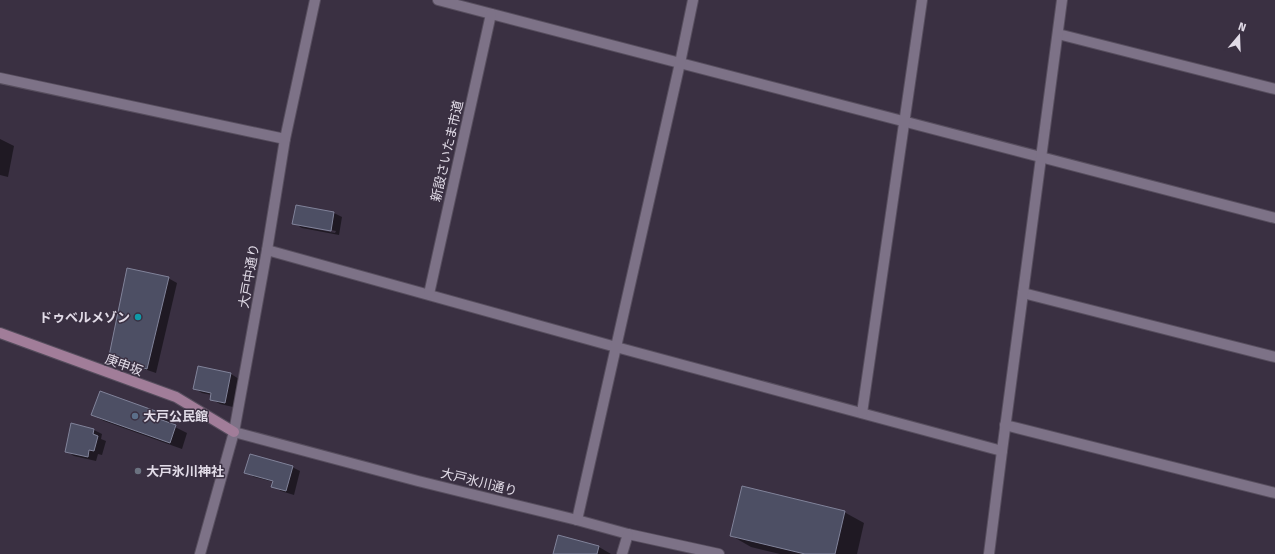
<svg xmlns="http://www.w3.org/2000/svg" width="1275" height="554" viewBox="0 0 1275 554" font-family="'Fira Sans','Noto Sans JP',sans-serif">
	<rect width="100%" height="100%" fill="#3a3042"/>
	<g fill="#0007" fill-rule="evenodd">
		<path d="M 0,139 L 14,146 L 8,177 L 0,175 Z"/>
		<path d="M 297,206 L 334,213 L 342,217 L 339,235 L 302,228 L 294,223 ZM 301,224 L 336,231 L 335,233 L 301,226 Z"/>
		<path d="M 168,278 L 177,283 L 156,373 L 118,360 L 110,356 Z"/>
		<path d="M 231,374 L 239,379 L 233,407 L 220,404 L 211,399 L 212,395 L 202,393 L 194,388 Z"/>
		<path d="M 100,393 L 161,414 L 173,421 L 171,425 L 187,433 L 182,449 L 104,421 L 92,415 Z"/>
		<path d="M 94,430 L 102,434 L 101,439 L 106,441 L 102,455 L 98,454 L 96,461 L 74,456 L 66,451 Z"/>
		<path d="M 292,467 L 300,471 L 294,495 L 281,491 L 273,486 L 274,482 L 254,477 L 245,472 Z"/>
		<path d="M 844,512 L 864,523 L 857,554 L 780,554 L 751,547 L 732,536 Z"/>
		<path d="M 599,547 L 611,554 L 554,554 Z"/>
	</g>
	<g fill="#4d4f64" stroke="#81839a">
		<path d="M 296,205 L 334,212 L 331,231 L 292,224 Z"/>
		<path d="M 127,268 L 169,277 L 147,369 L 109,356 Z"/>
		<path d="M 198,366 L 231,373 L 225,403 L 210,400 L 211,393 L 193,389 Z"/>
		<path d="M 100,391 L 161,413 L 159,419 L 176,425 L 170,443 L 91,415 Z"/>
		<path d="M 71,423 L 94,429 L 93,434 L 98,436 L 94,451 L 89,450 L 88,457 L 65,452 Z"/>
		<path d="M 250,454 L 293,466 L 286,491 L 271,487 L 273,481 L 244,473 Z"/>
		<path d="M 742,486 L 845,511 L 835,554 L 805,554 L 730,536 Z"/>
		<path d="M 558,535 L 599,546 L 597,554 L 553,554 Z"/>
	</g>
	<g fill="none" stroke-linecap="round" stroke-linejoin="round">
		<g stroke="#574e5e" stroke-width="12">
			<g id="street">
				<path d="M 438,0 L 1275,218"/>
				<path d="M 1058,34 L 1275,89"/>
				<path d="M 0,78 L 285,139"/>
				<path d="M 267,250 L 616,347 L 1002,451"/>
				<path d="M 1023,293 L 1275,357"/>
				<path d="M 429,294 L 491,14"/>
				<path d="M 862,413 L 922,0"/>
				<path d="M 1005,425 L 1275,493"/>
				<path d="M 234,432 L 418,481 L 577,520 L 628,534 L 719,554"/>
				<path d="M 577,520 L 680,63 L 693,0"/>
				<path d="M 200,554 L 234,432 L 267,250 L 285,139 L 315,0"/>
				<path d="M 622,554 L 628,534"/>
				<path d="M 989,554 L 1002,451 L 1062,0"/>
			</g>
		</g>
		<g stroke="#574e5e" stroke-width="12">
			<path id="secondary" d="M 0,333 L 176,397 L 234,432"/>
		</g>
		<use href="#street" stroke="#7d7287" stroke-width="10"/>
		<use href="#secondary" stroke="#a17d99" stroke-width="10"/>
	</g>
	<circle fill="#0f9aa8" stroke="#3a3042" stroke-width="1.5" cx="138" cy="317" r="4"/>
	<circle fill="#5c6f8a" stroke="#3a3042" stroke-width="1.5" cx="135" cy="416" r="4"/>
	<circle fill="#6b7280" stroke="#3a3042" stroke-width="1.5" cx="138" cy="471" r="4"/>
	<g text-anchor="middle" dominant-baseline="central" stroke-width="3" stroke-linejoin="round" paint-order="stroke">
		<g font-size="13" fill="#e2dce8" stroke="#3a3042">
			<text transform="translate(447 151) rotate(-77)">新設さいたま市道</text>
			<text transform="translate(249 276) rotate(-80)">大戸中通り</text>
			<text transform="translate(124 365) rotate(20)">庚申坂</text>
			<text transform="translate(479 482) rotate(14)">大戸氷川通り</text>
		</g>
		<g font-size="13" font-weight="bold" fill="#e2dce8" stroke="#3a3042" text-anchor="start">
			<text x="130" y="317" text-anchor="end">ドゥベルメゾン</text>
			<text x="143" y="416">大戸公民館</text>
			<text x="146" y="471">大戸氷川神社</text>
		</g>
	</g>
	<g transform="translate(1239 36) rotate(19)" stroke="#3a3042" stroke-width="3" paint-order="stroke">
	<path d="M0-3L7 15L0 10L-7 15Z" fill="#e2dce8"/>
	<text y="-6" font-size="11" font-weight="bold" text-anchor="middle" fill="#e2dce8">N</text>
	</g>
</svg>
